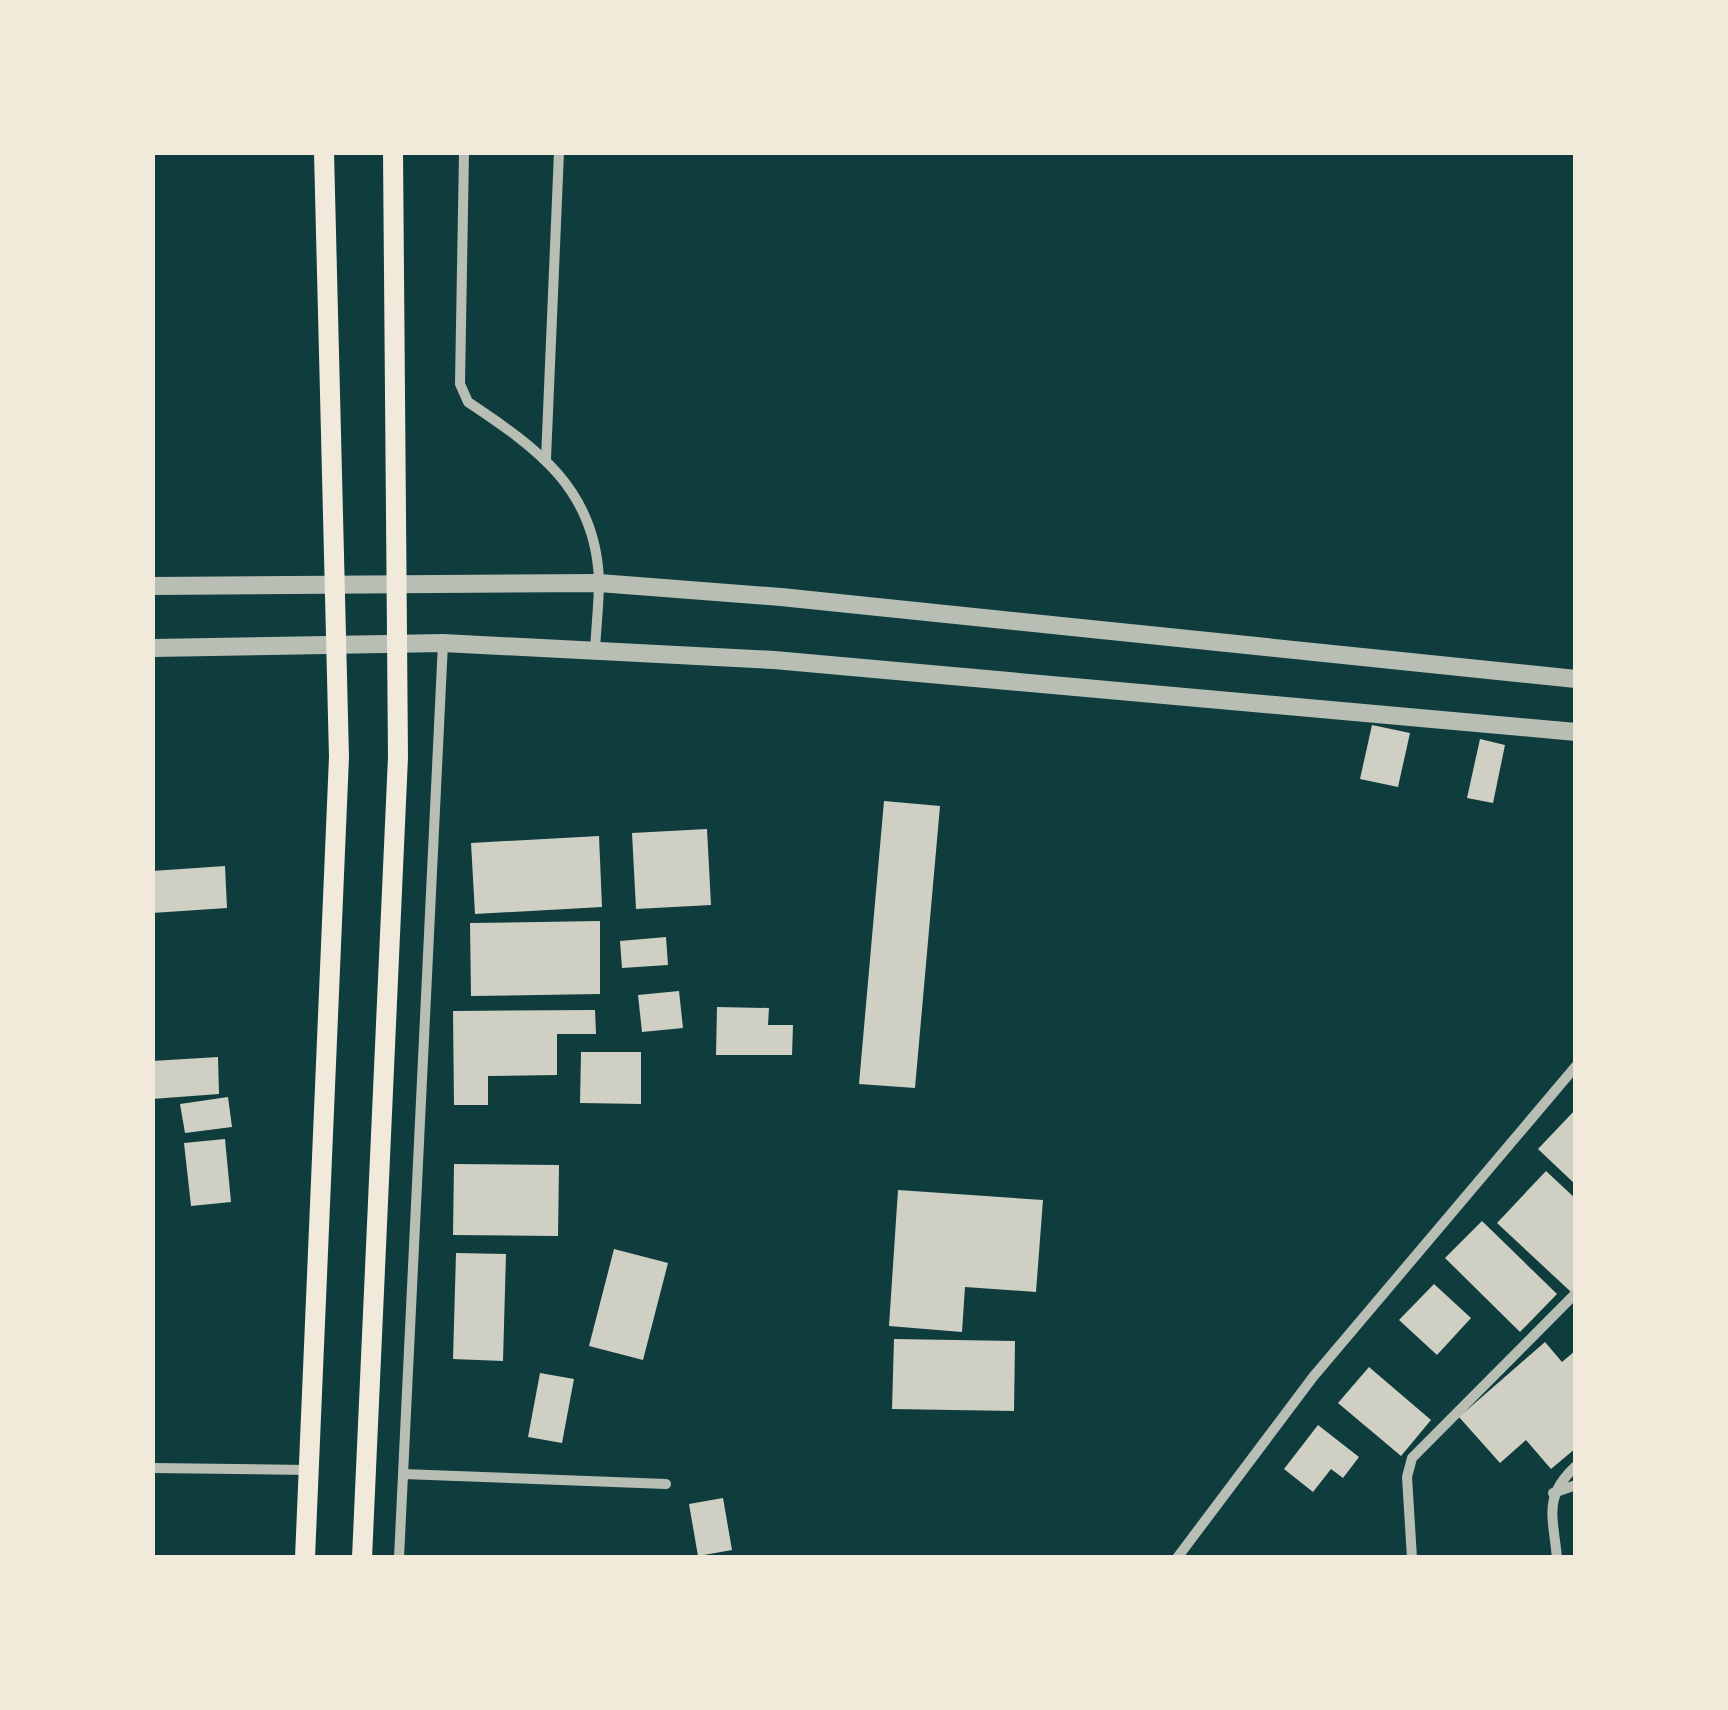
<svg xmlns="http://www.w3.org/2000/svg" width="1728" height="1710" viewBox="0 0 1728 1710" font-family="'Noto Sans',sans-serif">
	<rect width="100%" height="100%" fill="#0f3d3e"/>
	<g fill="#cfcfc3">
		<path d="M 1372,725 L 1410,733 L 1398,787 L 1360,779 Z"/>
		<path d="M 1480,739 L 1505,745 L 1493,803 L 1467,798 Z"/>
		<path d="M 884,801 L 940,806 L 915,1088 L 859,1084 Z"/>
		<path d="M 707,829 L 711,905 L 636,909 L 632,833 Z"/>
		<path d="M 599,836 L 602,907 L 475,914 L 471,843 Z"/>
		<path d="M 225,866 L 227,908 L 152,913 L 152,871 Z"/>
		<path d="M 600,921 L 600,994 L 471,996 L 470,923 Z"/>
		<path d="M 666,937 L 668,965 L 622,968 L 620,941 Z"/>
		<path d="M 679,991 L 683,1028 L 642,1032 L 638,995 Z"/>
		<path d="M 717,1007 L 769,1008 L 768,1025 L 793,1025 L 792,1055 L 716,1055 Z"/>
		<path d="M 595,1010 L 596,1034 L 557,1034 L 557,1075 L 488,1076 L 488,1105 L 454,1105 L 453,1011 Z"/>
		<path d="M 581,1052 L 641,1052 L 641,1104 L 580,1103 Z"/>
		<path d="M 218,1057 L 219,1094 L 152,1099 L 152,1061 Z"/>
		<path d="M 228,1097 L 232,1127 L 185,1133 L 180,1104 Z"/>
		<path d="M 1576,1109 L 1576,1185 L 1538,1149 Z"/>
		<path d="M 225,1139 L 231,1202 L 191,1206 L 184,1143 Z"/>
		<path d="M 454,1164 L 559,1165 L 558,1236 L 453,1235 Z"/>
		<path d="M 1546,1171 L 1576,1199 L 1576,1287 L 1571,1292 L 1497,1223 Z"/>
		<path d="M 898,1190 L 1043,1200 L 1036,1292 L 965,1287 L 962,1332 L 889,1326 Z"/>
		<path d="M 1482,1221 L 1557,1294 L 1520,1332 L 1445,1258 Z"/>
		<path d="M 614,1249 L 668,1263 L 643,1360 L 589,1346 Z"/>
		<path d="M 456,1253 L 506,1254 L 503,1361 L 453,1359 Z"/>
		<path d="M 1434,1284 L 1471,1318 L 1437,1355 L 1399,1320 Z"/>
		<path d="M 894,1339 L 1015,1341 L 1014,1411 L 892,1409 Z"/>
		<path d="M 1545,1342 L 1562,1362 L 1576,1350 L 1576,1448 L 1551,1469 L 1526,1440 L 1500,1463 L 1459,1417 Z"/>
		<path d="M 1369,1367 L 1431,1420 L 1401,1456 L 1338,1403 Z"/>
		<path d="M 540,1373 L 574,1379 L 562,1443 L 528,1437 Z"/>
		<path d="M 1318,1425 L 1359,1457 L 1343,1478 L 1331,1469 L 1313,1492 L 1284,1469 Z"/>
		<path d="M 723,1498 L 732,1550 L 698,1556 L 689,1504 Z"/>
	</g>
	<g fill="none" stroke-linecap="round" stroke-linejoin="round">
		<g stroke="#b8beb3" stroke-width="10">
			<path d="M 464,152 L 460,384 L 468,402 C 537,448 596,489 599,581 C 599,604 596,628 595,651"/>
			<path d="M 546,459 L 559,152"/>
			<path d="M 152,1468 L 309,1470"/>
			<path d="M 403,1474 L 666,1484"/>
			<path d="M 1553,1493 L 1576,1485"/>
			<path d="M 399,1558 L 443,643"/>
			<path d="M 1177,1558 L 1313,1377 L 1576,1066"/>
			<path d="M 1412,1558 L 1407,1477 L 1412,1458 L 1576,1293"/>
			<path d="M 1557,1558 C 1553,1516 1543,1496 1576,1466"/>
		</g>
		<g stroke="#b8beb3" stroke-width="18">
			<path d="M 152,586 L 599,583 L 781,597 L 1576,679"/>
			<path d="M 152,648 L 443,643 L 774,660 L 1576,732"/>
		</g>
		<g stroke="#f1e9da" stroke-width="20">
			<path d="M 305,1558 L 339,757 L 324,152"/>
			<path d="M 362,1558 L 398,757 L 393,152"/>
		</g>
	</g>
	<rect width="1728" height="1710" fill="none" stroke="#f1e9da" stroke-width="310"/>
</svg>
